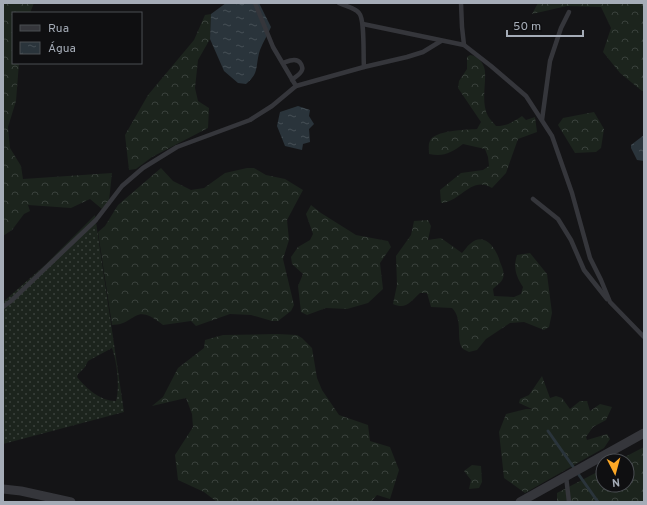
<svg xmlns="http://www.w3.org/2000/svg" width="647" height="505" viewBox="0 0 647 505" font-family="Overpass,sans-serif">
	<defs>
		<pattern id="grass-dots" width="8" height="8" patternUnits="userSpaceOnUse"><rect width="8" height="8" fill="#1c241d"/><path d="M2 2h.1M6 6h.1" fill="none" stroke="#3a413c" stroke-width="1.8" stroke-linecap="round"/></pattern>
		<pattern id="forest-crowns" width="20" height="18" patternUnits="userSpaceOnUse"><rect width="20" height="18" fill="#1c241d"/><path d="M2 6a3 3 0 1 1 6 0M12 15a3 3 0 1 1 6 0" fill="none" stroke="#3a413c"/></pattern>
		<pattern id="water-ripples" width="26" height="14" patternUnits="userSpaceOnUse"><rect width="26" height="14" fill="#2a343b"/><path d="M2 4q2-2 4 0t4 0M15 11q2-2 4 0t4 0" fill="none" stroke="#464f55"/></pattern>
	</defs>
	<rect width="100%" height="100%" fill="#141416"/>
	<path fill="url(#grass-dots)" fill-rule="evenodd" d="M 95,215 L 124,412 L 3,444 L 3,302 L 45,265 ZM 112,348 C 117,362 120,386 116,401 C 100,401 87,389 77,377 L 78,374 L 85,367 L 88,361 Z"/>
	<g fill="url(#forest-crowns)">
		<path d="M 3,3 L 34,3 L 30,13 L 13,13 L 13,63 L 19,63 L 16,101 L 8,127 L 10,148 L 21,166 L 23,179 L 112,173 L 109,201 L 102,209 L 90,199 L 71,208 L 28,205 L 30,211 L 24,214 L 12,230 L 3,236 Z"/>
		<path d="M 538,3 L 644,3 L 644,91 L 642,91 L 620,73 L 603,52 L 611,28 L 601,7 L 567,6 L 532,14 Z"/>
		<path d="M 211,14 L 210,39 L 198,60 L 195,88 L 198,101 L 209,108 L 208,128 L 152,157 L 136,169 L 129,170 L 125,135 L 148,95 L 194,40 L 205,15 Z"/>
		<path d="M 470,55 C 477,55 485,64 485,72 C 486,85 481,103 488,116 C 490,120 494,123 496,126 C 507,126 513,122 522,116 L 526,120 L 535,117 L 537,132 L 518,139 L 506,173 L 492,188 C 471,175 461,202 441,203 L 440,190 L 461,173 L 483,170 L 489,166 L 488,157 L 485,149 L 463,144 C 451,153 444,157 429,154 C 429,150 428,144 430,141 C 434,130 466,130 477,129 L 481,122 L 458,88 L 459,81 L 467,69 L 467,57 Z"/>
		<path d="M 594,112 L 604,129 L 601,148 L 596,152 L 575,153 L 558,125 L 563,118 Z"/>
		<path d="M 161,168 L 173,181 L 191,190 L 204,188 L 225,173 L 247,168 L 254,168 L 266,175 L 285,179 L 303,190 L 287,220 L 289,240 L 283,259 L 294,305 L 291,311 L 278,321 L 272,321 L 251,315 L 230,314 L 196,326 L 191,321 L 163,325 C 133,301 137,325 112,325 L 98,232 L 105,226 L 118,205 Z"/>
		<path d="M 311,205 L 321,213 L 356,235 L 388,241 L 391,247 L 380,263 L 383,289 L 368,303 L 347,309 L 326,308 L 307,315 L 301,312 L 298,286 L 303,274 L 292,264 L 291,257 L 298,247 L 310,240 L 313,234 L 306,214 Z"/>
		<path d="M 428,220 L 431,226 L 428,240 L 441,238 L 462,253 C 465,250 467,246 470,244 C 485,230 497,250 500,262 C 502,267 505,273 503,278 C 502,282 496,286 493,289 L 494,296 L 514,297 L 521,294 L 523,287 C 516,276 513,268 517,255 L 530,253 L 547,274 L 552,313 L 549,327 L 544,330 L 524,322 L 510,323 L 486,339 L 477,350 L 469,352 C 467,351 465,350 463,349 C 455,340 464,320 452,308 L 431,307 L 427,293 L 420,293 C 410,302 406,310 393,304 L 397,285 L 396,256 L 411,235 L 414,221 Z"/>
		<path d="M 277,334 L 297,335 L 302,338 L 312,348 L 317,378 L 322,390 L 339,415 L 368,425 L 370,441 L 390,447 L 399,470 L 390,499 L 377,495 L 371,502 L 217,502 L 204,492 L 178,480 L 175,455 L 193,427 L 192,414 L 186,398 L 152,406 L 163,397 L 178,368 L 204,348 L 205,340 L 223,335 Z"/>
		<path d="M 542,376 L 550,398 L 556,396 L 562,398 L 570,409 L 580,401 L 587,401 L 590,411 L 600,404 L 612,407 L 606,420 L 593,427 L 586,437 L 587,440 L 607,434 L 610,439 L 604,448 L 525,493 L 504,478 L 499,432 L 506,414 L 526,409 L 532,409 L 519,403 L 520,399 L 529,395 Z"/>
		<path d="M 644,447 L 644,502 L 557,502 L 557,493 L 603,469 L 603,485 L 627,485 L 627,461 L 617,461 Z"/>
		<path d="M 472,465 L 481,466 L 482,482 L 479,488 L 469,489 L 471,480 L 464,471 Z"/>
	</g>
	<g fill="url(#water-ripples)">
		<path d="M 226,3 L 259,3 L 271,27 C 268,34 263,42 260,50 C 255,65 260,73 246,84 L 238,83 L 224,71 L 210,39 L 211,14 Z"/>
		<path d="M 298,106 L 310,110 L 309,116 L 314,124 L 309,129 L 310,142 L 303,144 L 302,150 L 285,146 L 277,126 L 280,112 Z"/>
		<path d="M 644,135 L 644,161 L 637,160 L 631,148 L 631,145 Z"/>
	</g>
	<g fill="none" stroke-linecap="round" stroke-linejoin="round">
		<path stroke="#2a343b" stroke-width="3" d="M 548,431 L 598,502"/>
		<g stroke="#35363b" stroke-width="4.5">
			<path d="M 255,3 L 273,47 L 296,86"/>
			<path d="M 339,3 C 345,6 355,8 359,13 C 365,19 363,56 364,67"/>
			<path d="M 461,3 L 462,27 L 464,45"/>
			<path d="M 363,24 L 464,45 L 491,66 L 526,96 L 552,136 L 572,193 L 590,258 L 601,280 L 610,302 L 644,337"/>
			<path d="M 283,63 C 289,61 297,57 301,64 C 302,66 303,68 302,70 C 301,74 295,77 292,80"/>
			<path d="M 542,120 L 550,61 L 561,28 L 569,12"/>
			<path d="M 533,199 L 558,219 L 571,240 L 584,270 L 607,299"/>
			<path d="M 3,307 L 11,301 L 96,220 L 122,186 L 143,168 L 177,147 L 250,120 L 272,106 L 296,86 L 364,67 L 407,57 L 423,52 L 441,41"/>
			<path d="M 566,476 L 569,502"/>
		</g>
		<g stroke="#35363b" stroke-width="9">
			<path d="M 3,489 L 21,491 L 71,502"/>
			<path d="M 520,502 L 644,433"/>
		</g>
	</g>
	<rect width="647" height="505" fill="none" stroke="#a5acb7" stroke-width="8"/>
	<rect x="12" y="12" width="130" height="52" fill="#0f0f11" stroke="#4b4e53"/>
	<rect x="20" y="25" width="20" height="6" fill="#35363b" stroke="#4b4e53"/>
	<text x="48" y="32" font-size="12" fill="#a5acb7">Rua</text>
	<rect x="20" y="42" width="20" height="12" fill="url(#water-ripples)" stroke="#4b4e53"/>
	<text x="48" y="52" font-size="12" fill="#a5acb7">Água</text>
	<g transform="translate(615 473) rotate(174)"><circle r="19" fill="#0f0f11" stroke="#4b4e53"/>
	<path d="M0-3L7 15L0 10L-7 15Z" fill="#fda826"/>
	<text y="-6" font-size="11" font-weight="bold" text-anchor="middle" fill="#a5acb7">N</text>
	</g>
	<path d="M507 30v6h76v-6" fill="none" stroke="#a5acb7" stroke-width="2"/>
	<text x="513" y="30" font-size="12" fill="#a5acb7" stroke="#0f0f11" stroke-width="3" paint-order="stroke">50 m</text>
</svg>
